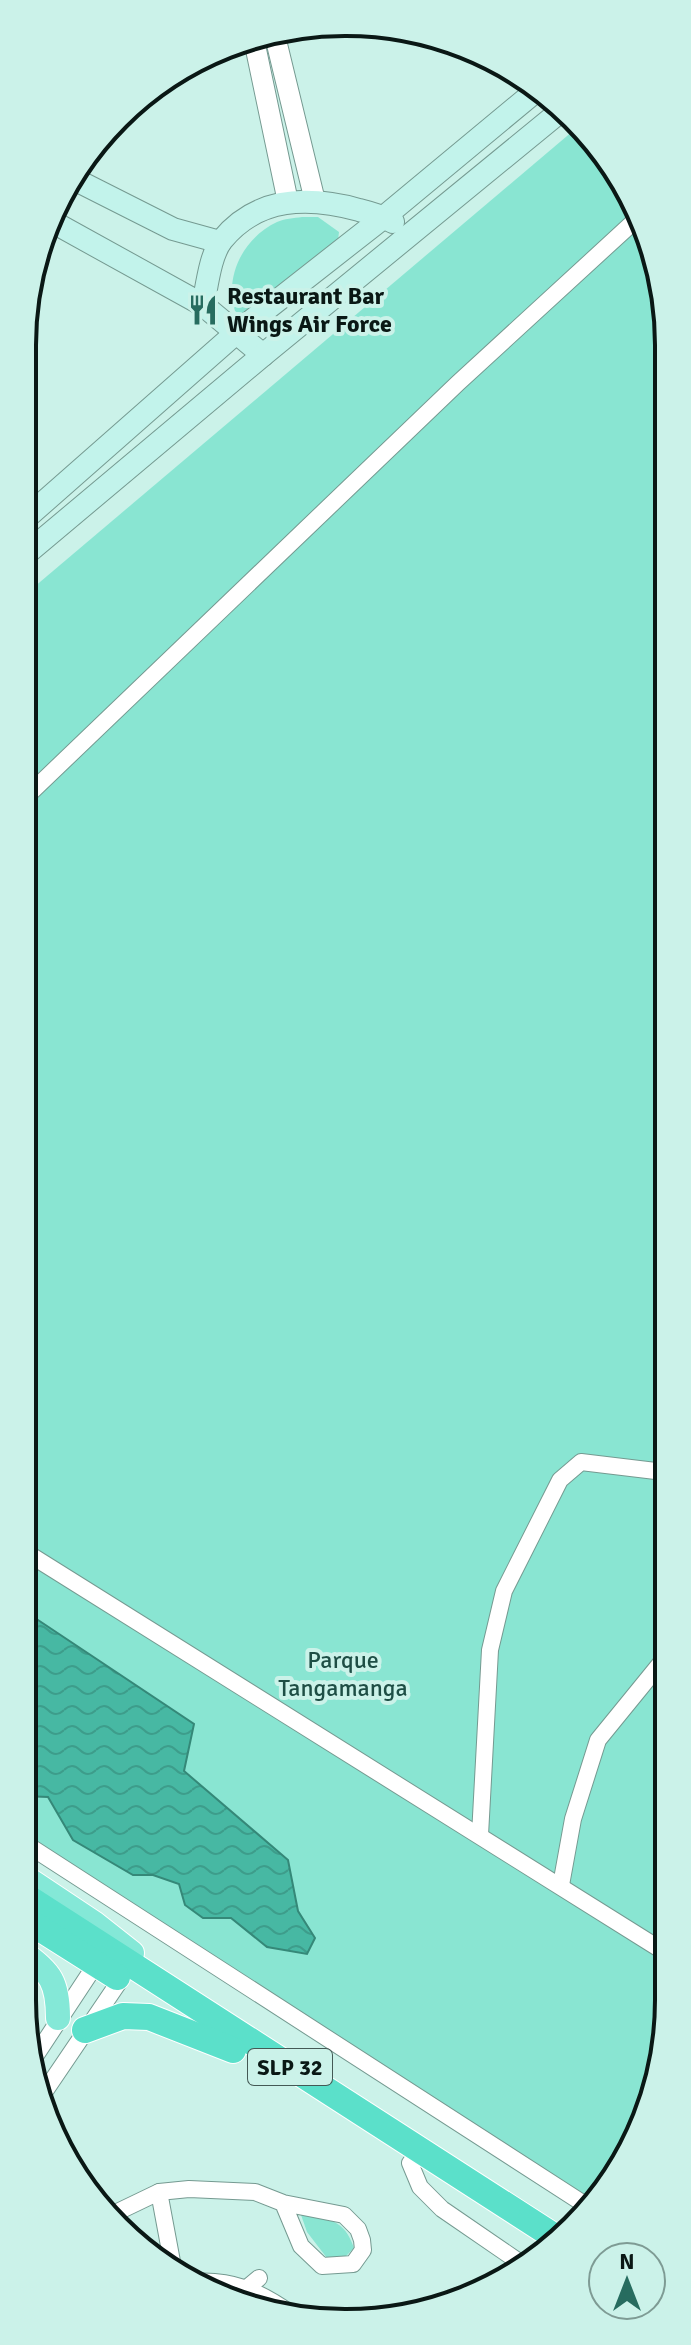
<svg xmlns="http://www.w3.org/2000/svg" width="691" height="2345" viewBox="0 0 691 2345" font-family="Signika,sans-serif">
	<defs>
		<pattern id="water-waves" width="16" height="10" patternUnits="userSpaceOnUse" patternTransform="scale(2)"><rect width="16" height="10" fill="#47b8a3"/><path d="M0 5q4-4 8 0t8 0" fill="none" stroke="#3d9d8b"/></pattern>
	</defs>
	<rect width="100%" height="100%" fill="#cbf2e9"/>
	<g fill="#89e5d2">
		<path d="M 580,125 L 588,132 L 636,203 L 666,304 L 663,2062 L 625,2162 L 583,2210 L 23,1850 L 27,593 Z"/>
		<path d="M 302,217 L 318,217 L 339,232 L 338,240 L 245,318 L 235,311 C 224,277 243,238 277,222 C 284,219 294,218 302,217 Z"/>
		<path d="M 300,2212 C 328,2220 344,2218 354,2248 L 344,2258 L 327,2258 L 307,2232 Z"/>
	</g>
	<path fill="url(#water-waves)" stroke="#358878" stroke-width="2" d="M 23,1610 L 194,1724 L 184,1771 L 288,1860 L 298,1911 L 315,1938 L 307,1954 L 267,1947 L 231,1918 L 203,1918 L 185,1905 L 179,1884 L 153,1875 L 133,1875 L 73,1840 L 48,1797 L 23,1796 Z"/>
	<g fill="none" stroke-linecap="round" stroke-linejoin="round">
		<g stroke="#759a91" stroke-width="18">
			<g id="minor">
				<path d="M 26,797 L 458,383 L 640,216"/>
				<path d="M 24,1551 L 663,1951"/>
				<path d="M 480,1835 L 490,1650 L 504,1591 L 560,1480 L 581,1462 L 664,1472"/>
				<path d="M 23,1842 L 587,2206"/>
				<path d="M 561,1885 L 573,1819 L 598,1740 L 664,1659"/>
				<path d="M 34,2058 L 96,1964"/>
				<path d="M 41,2097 L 121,1979"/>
				<path d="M 410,2163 L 420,2187 L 442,2209 L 525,2266"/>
				<path d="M 159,2192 L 173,2267"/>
				<path d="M 107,2217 L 159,2192 L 189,2189 L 255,2192 L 283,2203 L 344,2215 L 358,2229 L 362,2240 L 363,2250 L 353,2264 L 322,2266 L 301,2246 L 283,2203"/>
				<path d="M 193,2282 C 231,2279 259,2291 290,2313"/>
				<path d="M 243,2301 L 247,2288 L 259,2278"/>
			</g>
		</g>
		<g stroke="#759a91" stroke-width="22">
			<g id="tertiary">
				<path d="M 274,32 L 315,201"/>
				<path d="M 254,40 L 288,202"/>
			</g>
		</g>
		<g stroke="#759a91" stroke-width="24">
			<g id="secondary">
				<path d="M 72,178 L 173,229 L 220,242"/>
				<path d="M 53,222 L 203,305 L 263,355"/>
				<path d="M 203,305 C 207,286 210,255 222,240 C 258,196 309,196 359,210 C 371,213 382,216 393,222"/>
				<path d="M 27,517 L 236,333 L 384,217 L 537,90"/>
				<path d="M 27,553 L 263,355 L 562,110"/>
			</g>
		</g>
		<g stroke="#fff" stroke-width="26">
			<g id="primary">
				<path d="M 22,1875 L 94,1923 L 132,1953"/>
				<path d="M 22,1952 C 51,1972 58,1983 58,2018"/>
			</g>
		</g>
		<g stroke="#fff" stroke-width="28">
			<g id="trunk">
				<path d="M 22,1894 L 558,2239"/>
				<path d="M 22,1917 L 117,1977"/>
				<path d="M 85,2030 L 123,2016 L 149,2017 L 233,2050"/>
			</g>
		</g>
		<use href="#minor" stroke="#fff" stroke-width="16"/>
		<use href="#tertiary" stroke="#fff" stroke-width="20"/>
		<use href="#secondary" stroke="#c2f3eb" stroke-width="22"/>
		<use href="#primary" stroke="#84e8d7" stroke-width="24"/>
		<use href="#trunk" stroke="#5be0ca" stroke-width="26"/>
	</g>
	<defs>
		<g id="restaurant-bare" transform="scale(2.4)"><path d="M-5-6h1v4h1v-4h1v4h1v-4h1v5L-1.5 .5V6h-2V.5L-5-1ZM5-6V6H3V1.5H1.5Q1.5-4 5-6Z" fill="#276c5f" stroke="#cbf2e9" stroke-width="2.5" paint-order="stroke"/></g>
	</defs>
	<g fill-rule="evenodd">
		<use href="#restaurant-bare" x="203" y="310"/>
	</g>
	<g text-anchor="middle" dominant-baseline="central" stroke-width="8" stroke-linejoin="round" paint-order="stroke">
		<rect fill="#cbf2e9" stroke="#445955" stroke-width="2" x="248" y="2049" width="84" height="36" rx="6"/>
		<g font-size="22" font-weight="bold" fill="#0a1815">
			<text x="290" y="2067">SLP 32</text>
		</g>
		<g font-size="24" font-weight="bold" fill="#0a1815" stroke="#cbf2e9" text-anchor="start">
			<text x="227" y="296">Restaurant Bar<tspan x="227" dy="28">Wings Air Force</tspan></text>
		</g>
		<g font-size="24" fill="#1e4e45" stroke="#cbf2e9">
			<text x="343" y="1660">Parque<tspan x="343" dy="28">Tangamanga</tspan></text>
		</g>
	</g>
	<path d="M0 0H691V2345H0ZM345 36H346A309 309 0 0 1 655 345V2000A309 309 0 0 1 346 2309H345A309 309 0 0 1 36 2000V345A309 309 0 0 1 345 36Z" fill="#cbf2e9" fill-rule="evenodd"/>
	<path fill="none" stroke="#0a1815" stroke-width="4" d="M345 36H346A309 309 0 0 1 655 345V2000A309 309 0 0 1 346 2309H345A309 309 0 0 1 36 2000V345A309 309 0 0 1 345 36Z"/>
	<g transform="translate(627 2281)"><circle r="38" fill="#cbf2e9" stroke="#7e9b94" stroke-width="2"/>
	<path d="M0-6L14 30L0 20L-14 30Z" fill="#276c5f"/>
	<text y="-12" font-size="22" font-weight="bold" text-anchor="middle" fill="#0a1815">N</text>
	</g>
</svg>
